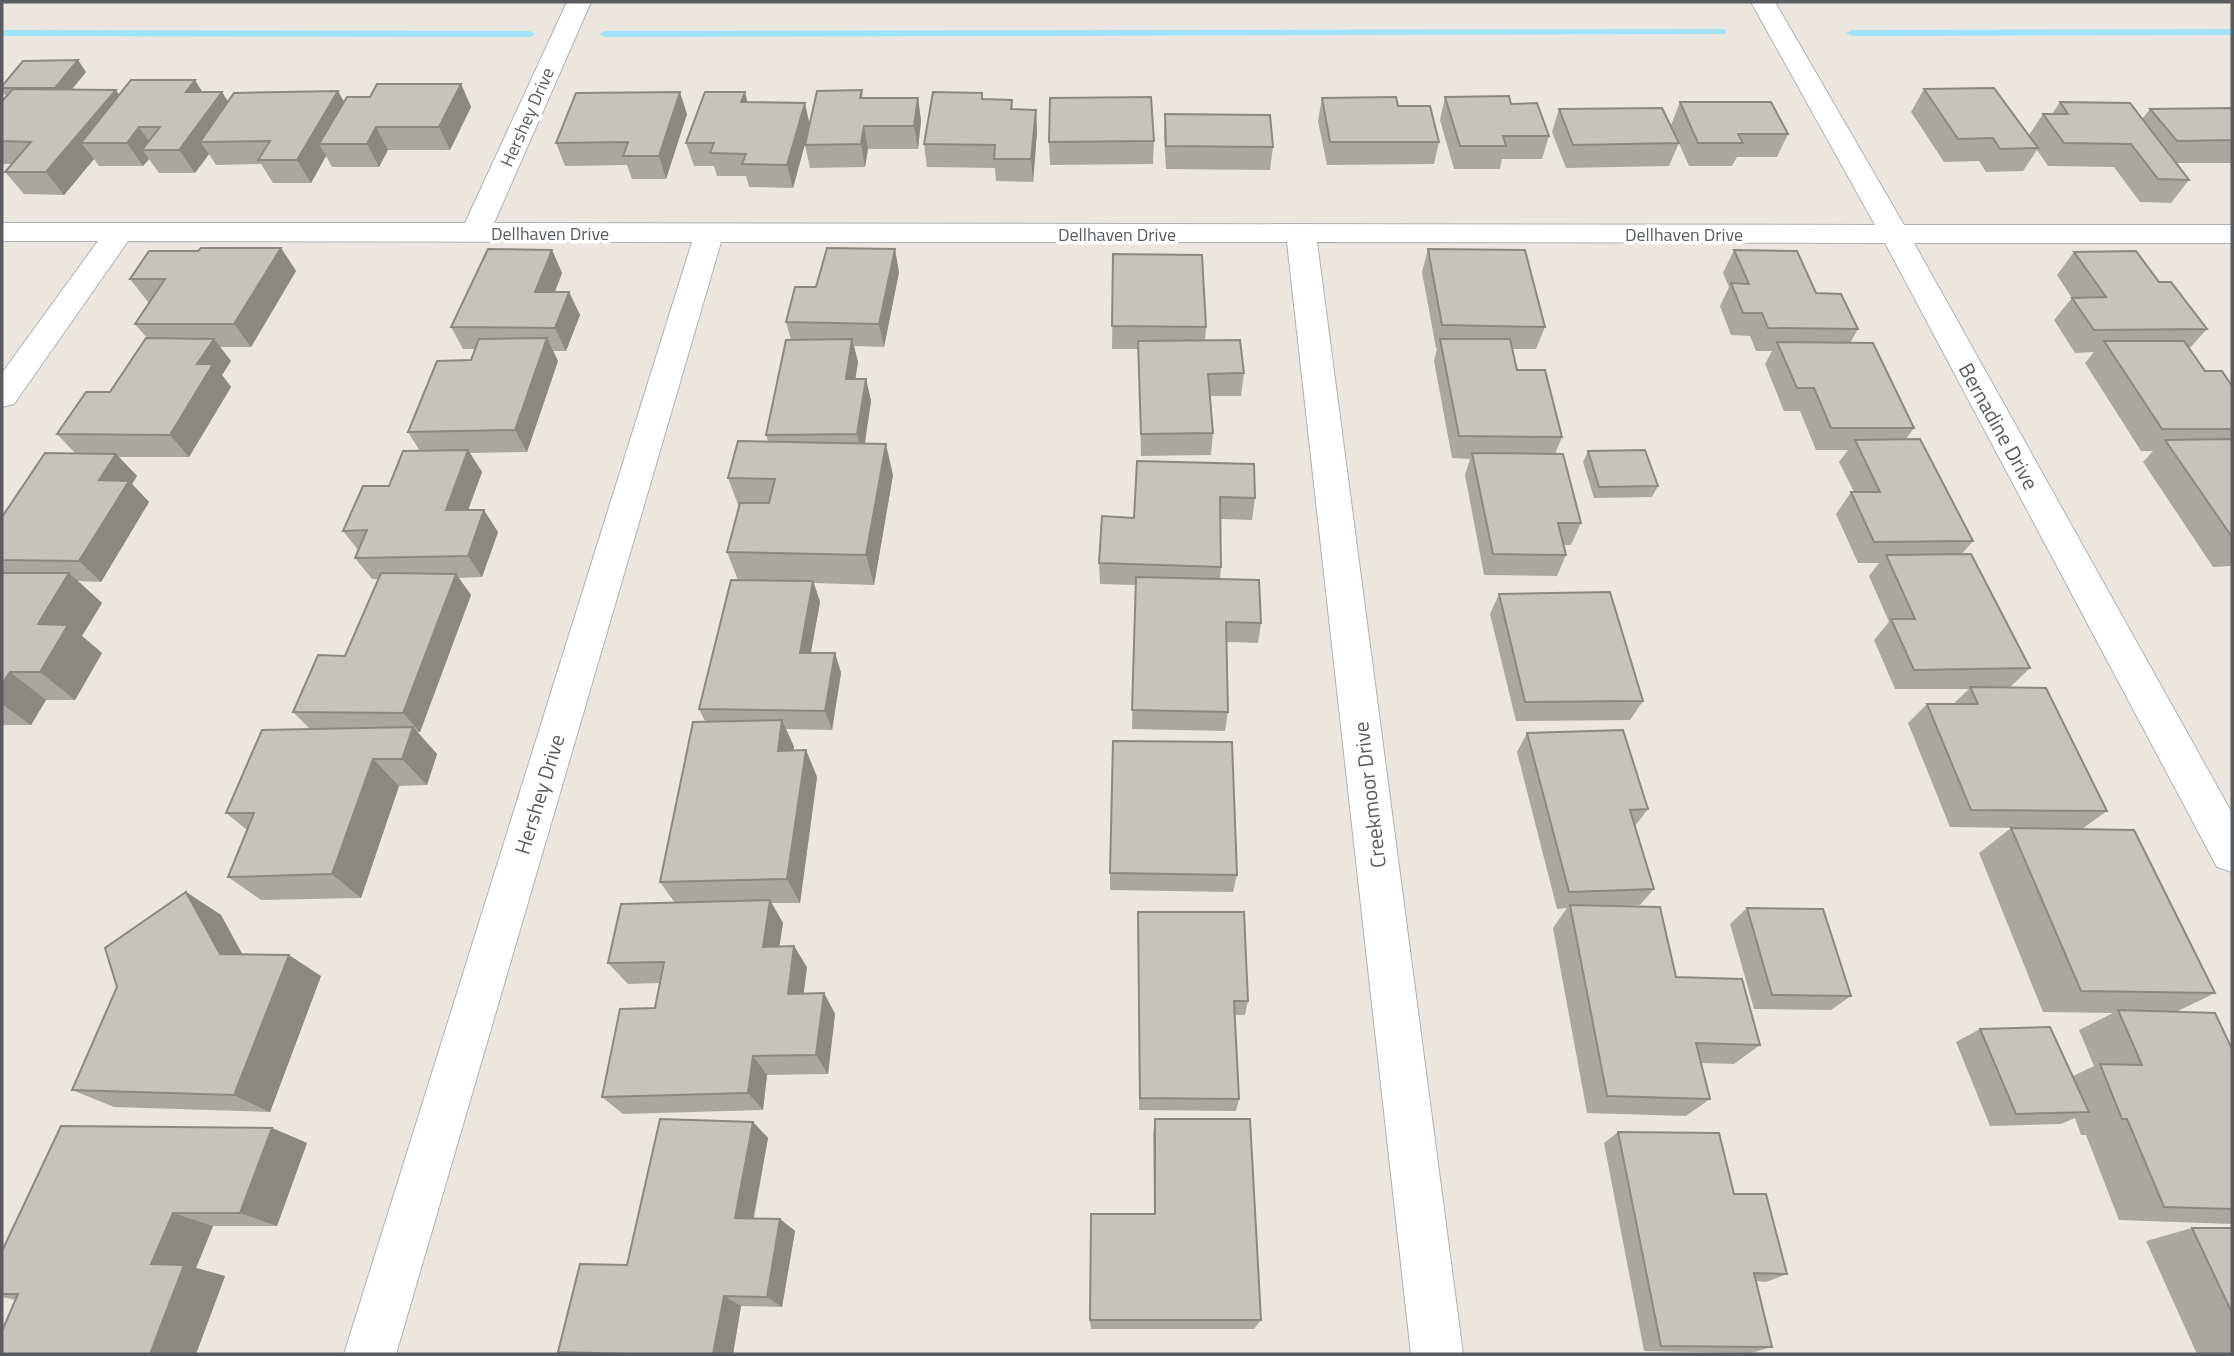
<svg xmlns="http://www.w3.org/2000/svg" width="2234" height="1356" viewBox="0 0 2234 1356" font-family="'Titillium Web',sans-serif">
	<rect width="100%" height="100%" fill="#ebe7e0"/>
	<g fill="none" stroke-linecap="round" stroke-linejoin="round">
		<g fill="#9fe3fc" fill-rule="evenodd">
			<path d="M 1722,29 L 1726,30 L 1726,34 L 605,37 L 599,34 L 605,31 Z"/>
			<path d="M 2232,29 L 2232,35 L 1852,36 L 1846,33 L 1852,30 Z"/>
			<path d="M 2,30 L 529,31 L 535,34 L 529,37 L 2,36 Z"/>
		</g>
		<g stroke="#aeb2b5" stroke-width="2">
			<path id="street" d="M 567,2 L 591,2 L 494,223 L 1875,225 L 1751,2 L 1775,2 L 1904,225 L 2232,225 L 2232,243 L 1914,243 L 2232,813 L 2232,872 L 2217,867 L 1885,243 L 1317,242 L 1463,1354 L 1411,1354 L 1287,242 L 721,242 L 396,1354 L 344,1354 L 692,242 L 128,241 L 14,404 L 2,407 L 2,373 L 98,241 L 2,241 L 2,223 L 465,223 Z"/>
		</g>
		<use href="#street" fill="#fff" fill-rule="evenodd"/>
	</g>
	<g fill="#aaa7a3">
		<path d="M 86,72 L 72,89 L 119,95 L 195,80 L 202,92 L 228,102 L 344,102 L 370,97 L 461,84 L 471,107 L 450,150 L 388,150 L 379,167 L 332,167 L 326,156 L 311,183 L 273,183 L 261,164 L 216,165 L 209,154 L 195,173 L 159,173 L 149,159 L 143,166 L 99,166 L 94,159 L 64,195 L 24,194 L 5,172 L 11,164 L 2,164 L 2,101 L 6,96 L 2,91 L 2,86 Z"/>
		<path d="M 1924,89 L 2029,135 L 2043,114 L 2052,114 L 2060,102 L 2142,119 L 2150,109 L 2232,108 L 2232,163 L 2177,163 L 2189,180 L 2171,203 L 2140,202 L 2114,167 L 2048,166 L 2037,150 L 2023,171 L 1986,172 L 1979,161 L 1944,162 L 1911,112 Z"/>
		<path d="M 862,90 L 863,98 L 918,98 L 921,121 L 918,149 L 868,149 L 865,167 L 810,168 L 805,145 L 807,134 L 793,188 L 749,187 L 746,176 L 717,176 L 714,166 L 694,166 L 686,143 L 748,102 L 809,125 Z"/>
		<path d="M 982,93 L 983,99 L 1012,100 L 1013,109 L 1036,110 L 1037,132 L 1033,182 L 996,181 L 995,168 L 927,167 L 924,144 Z"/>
		<path d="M 1445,97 L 1511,104 L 1549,136 L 1542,159 L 1502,159 L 1500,169 L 1454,169 L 1440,120 Z"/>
		<path d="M 1322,98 L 1398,106 L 1439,142 L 1434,164 L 1327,165 L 1318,121 Z"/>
		<path d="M 1680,102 L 1788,134 L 1777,157 L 1737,157 L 1732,166 L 1689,166 L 1671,125 Z"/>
		<path d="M 1559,109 L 1679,143 L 1669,166 L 1566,168 L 1552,132 Z"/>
		<path d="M 687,114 L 666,179 L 632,179 L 627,165 L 565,166 L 556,143 Z"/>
		<path d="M 1165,114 L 1273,147 L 1270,170 L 1166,169 L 1164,137 Z"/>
		<path d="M 1154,141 L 1153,164 L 1050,165 L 1049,142 Z"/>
		<path d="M 281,248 L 296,271 L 251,347 L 220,347 L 231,361 L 222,375 L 231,387 L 189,457 L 119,457 L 137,476 L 132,484 L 149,502 L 101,582 L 78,581 L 102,603 L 82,636 L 102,653 L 75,700 L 46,700 L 31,725 L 2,725 L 2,517 L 76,454 L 57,434 L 110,392 L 147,338 L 135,324 L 150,302 L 148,302 L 130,279 L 198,251 Z"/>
		<path d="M 1428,249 L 1545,327 L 1536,349 L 1512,349 L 1517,370 L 1562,437 L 1555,454 L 1581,523 L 1571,545 L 1564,545 L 1566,555 L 1557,576 L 1484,575 L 1465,475 L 1470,459 L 1452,458 L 1434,361 L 1437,348 L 1436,348 L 1422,272 Z"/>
		<path d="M 552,250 L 562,273 L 555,292 L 569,292 L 580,315 L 566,351 L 553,351 L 558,361 L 527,452 L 470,453 L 482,472 L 468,510 L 498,532 L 482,577 L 459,578 L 471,595 L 420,732 L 417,732 L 437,754 L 427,785 L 399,786 L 361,898 L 261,900 L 228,877 L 247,830 L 226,813 L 310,729 L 293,712 L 345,656 L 378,579 L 372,579 L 355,558 L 358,550 L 343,531 L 389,486 L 420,451 L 408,432 L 471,360 L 475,349 L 463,349 L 451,327 Z"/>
		<path d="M 1734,250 L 1816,293 L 1858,329 L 1850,343 L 1914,428 L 1906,439 L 1973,541 L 1962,554 L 2030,668 L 2009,688 L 2107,811 L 2082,829 L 1950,827 L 1908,723 L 1927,704 L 1953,704 L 1969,689 L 1895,689 L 1874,640 L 1889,622 L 1869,576 L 1879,563 L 1858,563 L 1836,514 L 1851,492 L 1854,492 L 1839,462 L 1848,450 L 1816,450 L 1800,411 L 1784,411 L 1765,364 L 1772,351 L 1756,351 L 1750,336 L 1731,335 L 1720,306 L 1729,287 L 1723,273 Z"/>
		<path d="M 2074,252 L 2159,282 L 2207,329 L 2189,349 L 2205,371 L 2232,386 L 2232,566 L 2213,567 L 2143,462 L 2153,451 L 2141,451 L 2085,363 L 2094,352 L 2075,353 L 2054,320 L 2072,298 L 2057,275 Z"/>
		<path d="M 1113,254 L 1206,327 L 1205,341 L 1244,373 L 1241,396 L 1210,396 L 1213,433 L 1211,455 L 1141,456 L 1138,349 L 1112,349 Z"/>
		<path d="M 899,272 L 884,347 L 854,346 L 858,362 L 855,379 L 866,379 L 871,401 L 864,443 L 893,475 L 874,585 L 814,583 L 820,602 L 811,653 L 835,653 L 841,673 L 832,730 L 786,729 L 794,747 L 793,751 L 806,750 L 817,777 L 800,903 L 771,903 L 783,923 L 779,946 L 807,967 L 803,994 L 824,993 L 835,1014 L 828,1074 L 767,1075 L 763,1110 L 623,1114 L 602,1097 L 655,1008 L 660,983 L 628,984 L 608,963 L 675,903 L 660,882 L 705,721 L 699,709 L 738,580 L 727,552 L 739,507 L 728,478 L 768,441 L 766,435 L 791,340 L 786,322 L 816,287 Z"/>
		<path d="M 1588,451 L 1658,486 L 1652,497 L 1594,498 L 1583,462 Z"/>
		<path d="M 1137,461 L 1255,498 L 1252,520 L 1221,519 L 1221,567 L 1220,579 L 1261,623 L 1258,643 L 1227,642 L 1228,712 L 1225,731 L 1132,729 L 1136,585 L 1100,584 L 1099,563 L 1134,518 Z"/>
		<path d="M 1499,594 L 1643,701 L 1630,720 L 1516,721 L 1490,614 Z"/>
		<path d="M 1527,733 L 1648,809 L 1635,826 L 1654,889 L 1640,905 L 1622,906 L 1676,977 L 1760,1045 L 1734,1064 L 1701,1063 L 1710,1099 L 1686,1116 L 1587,1113 L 1553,928 L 1567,908 L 1557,909 L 1517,752 Z"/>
		<path d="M 2011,828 L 2215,993 L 2176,1012 L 2232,1049 L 2232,1224 L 2119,1220 L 2086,1135 L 2081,1135 L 2075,1118 L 2061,1124 L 1990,1126 L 1956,1042 L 1980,1029 L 2073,1076 L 2094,1066 L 2079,1030 L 2113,1013 L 2043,1012 L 1979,853 Z"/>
		<path d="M 1110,873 L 1237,875 L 1233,892 L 1110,890 Z"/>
		<path d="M 186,892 L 221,915 L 243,955 L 321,976 L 270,1112 L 114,1107 L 72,1090 Z"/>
		<path d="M 1747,908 L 1851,996 L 1831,1010 L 1754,1009 L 1730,924 Z"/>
		<path d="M 1138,912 L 1248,1001 L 1245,1015 L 1235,1015 L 1239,1099 L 1236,1111 L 1139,1110 Z"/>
		<path d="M 1155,1119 L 1261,1320 L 1254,1329 L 1091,1329 L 1090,1320 L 1154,1214 L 1153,1135 Z"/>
		<path d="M 753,1122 L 768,1138 L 754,1218 L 780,1219 L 795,1231 L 782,1307 L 741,1306 L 733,1354 L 566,1354 L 558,1352 L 627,1265 Z"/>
		<path d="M 272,1128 L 307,1143 L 277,1226 L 213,1226 L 196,1268 L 225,1276 L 196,1354 L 2,1354 L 16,1300 L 2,1297 L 2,1251 Z"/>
		<path d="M 1618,1132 L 1734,1194 L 1787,1274 L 1766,1282 L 1756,1281 L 1772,1347 L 1751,1353 L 1644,1351 L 1604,1143 Z"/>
		<path d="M 2192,1228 L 2232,1228 L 2232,1354 L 2197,1354 L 2146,1241 Z"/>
	</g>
	<g fill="#8b8884">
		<path d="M 78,60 L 86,72 L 64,99 L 55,88 Z"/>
		<path d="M 195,80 L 209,103 L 186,92 Z"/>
		<path d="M 461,84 L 471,107 L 450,150 L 439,127 Z"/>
		<path d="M 116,90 L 132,113 L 81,143 L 94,159 L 64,195 L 46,172 Z"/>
		<path d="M 338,91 L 351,114 L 319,144 L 326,156 L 311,183 L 297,160 Z"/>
		<path d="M 222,92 L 236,114 L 200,142 L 209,154 L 195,173 L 179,150 Z"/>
		<path d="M 680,92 L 687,114 L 666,179 L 659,156 Z"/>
		<path d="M 745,92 L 751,115 L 741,102 Z"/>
		<path d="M 918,98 L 921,121 L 918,149 L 914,126 Z"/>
		<path d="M 805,103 L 810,126 L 793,188 L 787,165 Z"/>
		<path d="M 1036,110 L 1037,132 L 1033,182 L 1031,159 Z"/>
		<path d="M 864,126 L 868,149 L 865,167 L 861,144 Z"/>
		<path d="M 139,127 L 155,150 L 142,150 L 149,159 L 143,166 L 127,143 Z"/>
		<path d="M 376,127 L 388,150 L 379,167 L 367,144 Z"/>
		<path d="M 281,248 L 296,271 L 251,347 L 234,324 Z"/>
		<path d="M 895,249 L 899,272 L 884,347 L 879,324 Z"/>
		<path d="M 552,250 L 562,273 L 546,314 L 535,292 Z"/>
		<path d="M 569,292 L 580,315 L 566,351 L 555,328 Z"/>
		<path d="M 547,338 L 558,361 L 527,452 L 515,430 Z"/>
		<path d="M 214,339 L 231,361 L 222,375 L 231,387 L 189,457 L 170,435 L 197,364 Z"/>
		<path d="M 852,339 L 858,362 L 852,401 L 846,379 Z"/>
		<path d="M 866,379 L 871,401 L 863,456 L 857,434 Z"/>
		<path d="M 886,444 L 893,475 L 874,585 L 866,555 Z"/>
		<path d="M 468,450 L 482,472 L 460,532 L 446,510 Z"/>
		<path d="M 116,454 L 137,476 L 132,484 L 149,502 L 101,582 L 79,561 L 99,480 Z"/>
		<path d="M 484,510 L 498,532 L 482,577 L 468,556 Z"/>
		<path d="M 69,573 L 102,603 L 82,636 L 102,653 L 75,700 L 40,672 L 38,624 Z"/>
		<path d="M 456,574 L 471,595 L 420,732 L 403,713 Z"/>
		<path d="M 813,581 L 820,602 L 807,673 L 800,653 Z"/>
		<path d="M 835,653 L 841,673 L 832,730 L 825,711 Z"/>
		<path d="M 10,672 L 46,700 L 31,725 L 2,704 L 2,684 Z"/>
		<path d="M 782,720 L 794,747 L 789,777 L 778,751 Z"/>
		<path d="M 413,727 L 437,754 L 427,785 L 402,759 Z"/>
		<path d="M 806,750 L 817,777 L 800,903 L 787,879 Z"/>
		<path d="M 373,759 L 399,786 L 361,898 L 332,874 Z"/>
		<path d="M 186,892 L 221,915 L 254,976 L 220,954 Z"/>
		<path d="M 770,900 L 783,923 L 776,968 L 763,947 Z"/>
		<path d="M 794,946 L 807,967 L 801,1014 L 788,994 Z"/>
		<path d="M 289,955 L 321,976 L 270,1112 L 234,1095 Z"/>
		<path d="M 824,993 L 835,1014 L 828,1074 L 816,1055 Z"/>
		<path d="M 753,1056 L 767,1075 L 763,1110 L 748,1093 Z"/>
		<path d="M 753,1122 L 768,1138 L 751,1230 L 735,1218 Z"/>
		<path d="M 272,1128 L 307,1143 L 277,1226 L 240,1213 Z"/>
		<path d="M 173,1213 L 213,1226 L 196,1268 L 225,1276 L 196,1354 L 150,1354 L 151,1264 Z"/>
		<path d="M 780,1219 L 795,1231 L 782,1307 L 767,1297 Z"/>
		<path d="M 724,1296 L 741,1306 L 733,1354 L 713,1354 Z"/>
	</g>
	<g fill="#c6c2bd" stroke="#8b8884" stroke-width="2">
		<path d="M 78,60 L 55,88 L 2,88 L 2,86 L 23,61 Z"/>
		<path d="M 131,80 L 195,80 L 186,92 L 222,92 L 179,150 L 142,150 L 160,127 L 139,127 L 127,143 L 81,143 Z"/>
		<path d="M 377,84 L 461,84 L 439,127 L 376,127 L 367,144 L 319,144 L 347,97 L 370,97 Z"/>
		<path d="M 1994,88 L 2038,148 L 2000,149 L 1993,138 L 1958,139 L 1924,89 Z"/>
		<path d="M 13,89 L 116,90 L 46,172 L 5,172 L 31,142 L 2,141 L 2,101 Z"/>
		<path d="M 862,90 L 860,98 L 918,98 L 914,126 L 864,126 L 861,144 L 805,145 L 817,91 Z"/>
		<path d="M 338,91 L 297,160 L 258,160 L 270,141 L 200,142 L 234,93 Z"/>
		<path d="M 680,92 L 659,156 L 623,156 L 628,142 L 556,143 L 576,93 Z"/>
		<path d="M 705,92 L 745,92 L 741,102 L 805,103 L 787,165 L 742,164 L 746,154 L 710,153 L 714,143 L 686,143 Z"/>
		<path d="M 933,92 L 982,93 L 982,99 L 1012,100 L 1011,109 L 1036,110 L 1031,159 L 994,159 L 995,145 L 924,144 Z"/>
		<path d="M 1509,96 L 1511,104 L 1537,103 L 1549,136 L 1503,136 L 1506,146 L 1460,146 L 1445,97 Z"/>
		<path d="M 1151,97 L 1154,141 L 1049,142 L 1050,98 Z"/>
		<path d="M 1396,97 L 1398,106 L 1430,106 L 1439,142 L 1330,142 L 1322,98 Z"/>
		<path d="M 1680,102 L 1771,102 L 1788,134 L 1738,134 L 1743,143 L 1698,143 Z"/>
		<path d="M 2060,102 L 2130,103 L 2189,180 L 2158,179 L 2131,144 L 2064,143 L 2043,114 L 2068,114 Z"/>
		<path d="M 1662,108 L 1679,143 L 1573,145 L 1559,109 Z"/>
		<path d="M 2232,108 L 2232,140 L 2177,141 L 2150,109 Z"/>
		<path d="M 1165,114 L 1270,115 L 1273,147 L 1166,146 Z"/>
		<path d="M 201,248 L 281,248 L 234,324 L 135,324 L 165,279 L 130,279 L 149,251 L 198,251 Z"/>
		<path d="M 827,248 L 895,249 L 879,324 L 786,322 L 795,287 L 816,287 Z"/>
		<path d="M 488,249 L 552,250 L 535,292 L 569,292 L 555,328 L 451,327 Z"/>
		<path d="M 1428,249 L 1525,250 L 1545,327 L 1442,325 Z"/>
		<path d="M 1734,250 L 1797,251 L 1816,293 L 1841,294 L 1858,329 L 1768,328 L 1762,313 L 1743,313 L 1731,283 L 1749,284 Z"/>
		<path d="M 2136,251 L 2159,282 L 2171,282 L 2207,329 L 2094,330 L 2072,298 L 2106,297 L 2074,252 Z"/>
		<path d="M 1113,254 L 1202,255 L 1206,327 L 1112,326 Z"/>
		<path d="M 146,338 L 214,339 L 197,364 L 213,364 L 170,435 L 57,434 L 86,392 L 110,392 Z"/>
		<path d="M 547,338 L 515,430 L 408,432 L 437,361 L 471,360 L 479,339 Z"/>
		<path d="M 852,339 L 846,379 L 866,379 L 857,434 L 766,435 L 786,340 Z"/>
		<path d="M 1440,339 L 1510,339 L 1517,370 L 1545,370 L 1562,437 L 1459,436 Z"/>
		<path d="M 1240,340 L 1244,373 L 1208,374 L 1213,433 L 1141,434 L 1138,341 Z"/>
		<path d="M 2104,341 L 2184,341 L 2205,371 L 2222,371 L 2232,386 L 2232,429 L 2162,429 Z"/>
		<path d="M 1777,342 L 1873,343 L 1914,428 L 1831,428 L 1814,388 L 1797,388 Z"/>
		<path d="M 1920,439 L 1973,541 L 1874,542 L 1851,492 L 1880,492 L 1855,440 Z"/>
		<path d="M 2232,439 L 2232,537 L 2165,440 Z"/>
		<path d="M 738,441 L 886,444 L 866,555 L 727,552 L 740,503 L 769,503 L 775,479 L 728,478 Z"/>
		<path d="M 468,450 L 446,510 L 484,510 L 468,556 L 355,558 L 367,530 L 343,531 L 363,486 L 389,486 L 403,451 Z"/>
		<path d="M 1645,450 L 1658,486 L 1599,487 L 1588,451 Z"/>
		<path d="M 45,453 L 116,454 L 99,480 L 129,481 L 79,561 L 2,560 L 2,517 Z"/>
		<path d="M 1472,453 L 1563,454 L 1581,523 L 1558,523 L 1566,555 L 1493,554 Z"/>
		<path d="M 1137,461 L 1254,464 L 1255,498 L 1220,497 L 1221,567 L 1099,563 L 1102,516 L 1134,518 Z"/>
		<path d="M 1971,554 L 2030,668 L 1914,670 L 1891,619 L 1915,619 L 1886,555 Z"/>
		<path d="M 2,573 L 69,573 L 38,624 L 68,625 L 40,672 L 10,672 L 2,684 Z"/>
		<path d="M 381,573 L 456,574 L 403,713 L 293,712 L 318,655 L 345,656 Z"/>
		<path d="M 1136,577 L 1259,580 L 1261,623 L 1226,622 L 1228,712 L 1132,710 Z"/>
		<path d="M 731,580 L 813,581 L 800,653 L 835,653 L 825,711 L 699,709 Z"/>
		<path d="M 1610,592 L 1643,701 L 1525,702 L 1499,594 Z"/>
		<path d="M 1970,687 L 2046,688 L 2107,811 L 1971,810 L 1927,704 L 1978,704 Z"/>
		<path d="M 782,720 L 778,751 L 806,750 L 787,879 L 660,882 L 693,722 Z"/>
		<path d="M 413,727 L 402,759 L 373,759 L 332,874 L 228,877 L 254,813 L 226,813 L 262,730 Z"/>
		<path d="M 1623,730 L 1648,809 L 1630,810 L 1654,889 L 1569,892 L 1527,733 Z"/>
		<path d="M 1113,741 L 1232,742 L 1237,875 L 1110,873 Z"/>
		<path d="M 2011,828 L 2134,830 L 2215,993 L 2081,991 Z"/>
		<path d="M 186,892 L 220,954 L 289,955 L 234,1095 L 72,1090 L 117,987 L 105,948 Z"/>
		<path d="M 770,900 L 763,947 L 794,946 L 788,994 L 824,993 L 816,1055 L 753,1056 L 748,1093 L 602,1097 L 620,1009 L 655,1008 L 664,962 L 608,963 L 621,904 Z"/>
		<path d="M 1570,905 L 1660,907 L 1676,977 L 1742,979 L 1760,1045 L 1696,1043 L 1710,1099 L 1607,1096 Z"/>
		<path d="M 1747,908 L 1823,909 L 1851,996 L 1772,995 Z"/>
		<path d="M 1138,912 L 1244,912 L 1248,1001 L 1234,1001 L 1239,1099 L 1140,1098 Z"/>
		<path d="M 2118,1010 L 2215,1013 L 2232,1049 L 2232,1209 L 2164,1207 L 2127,1119 L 2122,1119 L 2100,1064 L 2142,1065 Z"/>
		<path d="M 2050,1027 L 2089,1112 L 2016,1114 L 1980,1029 Z"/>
		<path d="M 660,1119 L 753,1122 L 735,1218 L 780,1219 L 767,1297 L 724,1296 L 713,1354 L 632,1354 L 558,1352 L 580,1264 L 627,1265 Z"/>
		<path d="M 1155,1119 L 1250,1119 L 1261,1320 L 1090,1320 L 1091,1214 L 1155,1214 Z"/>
		<path d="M 61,1126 L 272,1128 L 240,1213 L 173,1213 L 151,1264 L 184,1265 L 150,1354 L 2,1354 L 2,1331 L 18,1294 L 2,1294 L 2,1251 Z"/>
		<path d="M 1618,1132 L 1719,1133 L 1734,1194 L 1766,1194 L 1787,1274 L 1754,1273 L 1772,1347 L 1661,1346 Z"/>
		<path d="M 2192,1228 L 2232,1228 L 2232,1313 Z"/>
	</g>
	<g text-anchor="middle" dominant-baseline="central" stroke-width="7" stroke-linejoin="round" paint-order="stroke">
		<g font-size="18" fill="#595d60" stroke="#fff">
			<text transform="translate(527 117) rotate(-66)">Hershey Drive</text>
			<text x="550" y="233">Dellhaven Drive</text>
			<text x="1117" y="234">Dellhaven Drive</text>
			<text x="1684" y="234">Dellhaven Drive</text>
		</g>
		<g font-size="21" fill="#595d60" stroke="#fff">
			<text transform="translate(1999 426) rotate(61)">Bernadine Drive</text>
			<text transform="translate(539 794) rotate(-73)">Hershey Drive</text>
			<text transform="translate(1369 795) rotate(-97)">Creekmoor Drive</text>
		</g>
	</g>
	<rect width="2234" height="1356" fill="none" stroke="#595d60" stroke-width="7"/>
</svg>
